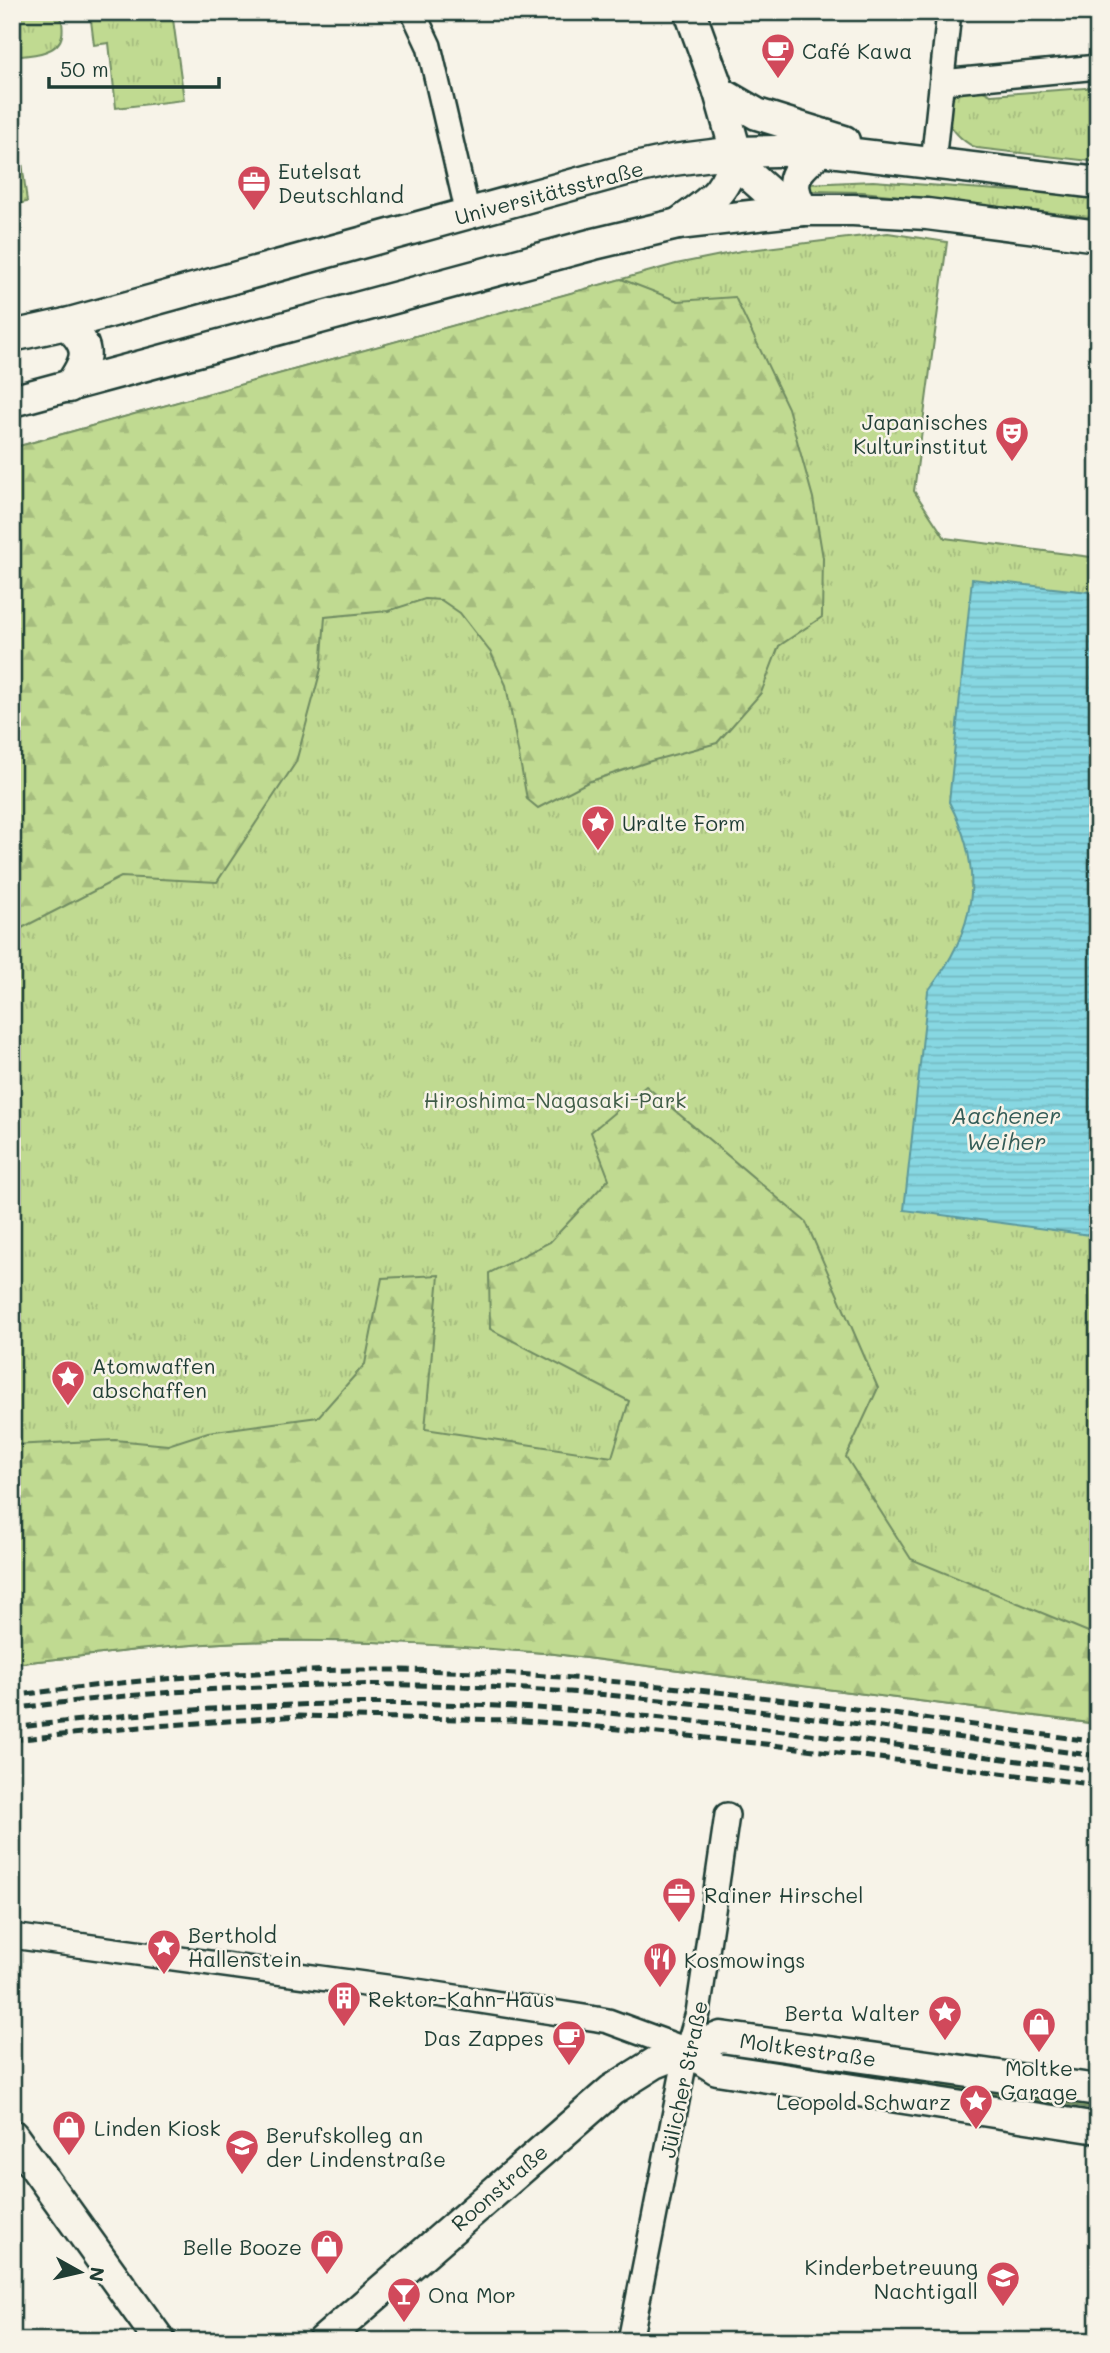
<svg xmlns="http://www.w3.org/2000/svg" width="1110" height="2353" viewBox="0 0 1110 2353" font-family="Mali,sans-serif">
	<defs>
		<pattern id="grass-tufts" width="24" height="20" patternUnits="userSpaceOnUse" patternTransform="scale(1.75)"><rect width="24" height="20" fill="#c0da91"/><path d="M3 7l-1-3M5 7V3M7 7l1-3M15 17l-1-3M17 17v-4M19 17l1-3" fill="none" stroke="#a5bc7e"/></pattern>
		<pattern id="forest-firs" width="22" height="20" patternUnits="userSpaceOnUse" patternTransform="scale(1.75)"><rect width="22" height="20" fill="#c0da91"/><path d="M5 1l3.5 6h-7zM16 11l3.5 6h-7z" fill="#a5bc7e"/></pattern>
		<pattern id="water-rules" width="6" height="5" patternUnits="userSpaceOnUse" patternTransform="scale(1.75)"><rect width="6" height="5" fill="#87d7e2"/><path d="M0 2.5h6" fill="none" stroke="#74b9c2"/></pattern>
	</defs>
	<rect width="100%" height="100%" fill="#f7f3e8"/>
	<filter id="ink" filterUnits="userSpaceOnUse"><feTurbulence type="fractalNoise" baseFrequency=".0143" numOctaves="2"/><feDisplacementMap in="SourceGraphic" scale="14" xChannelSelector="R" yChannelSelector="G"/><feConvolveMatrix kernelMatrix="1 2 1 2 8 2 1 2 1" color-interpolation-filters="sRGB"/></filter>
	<g filter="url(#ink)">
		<g fill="url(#grass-tufts)" stroke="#708c62" stroke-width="2">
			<path d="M 12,12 L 61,12 C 61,19 64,28 62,35 C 59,55 27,55 12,57 Z"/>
			<path d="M 90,12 L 172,12 L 184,100 L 116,108 L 109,43 L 94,45 Z"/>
			<path d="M 1098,87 L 1098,162 L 977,148 C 956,140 929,107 959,92 C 963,89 970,88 975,89 C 980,89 987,93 991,95 Z"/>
			<path d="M 18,130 L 27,202 L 12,205 L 12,131 Z"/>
			<path d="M 873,181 L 1011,191 L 1098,193 L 1098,218 L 863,192 L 809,191 L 808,184 Z"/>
			<path d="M 888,233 L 947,242 L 914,491 L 945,538 L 1098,558 L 1098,1724 L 555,1654 C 450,1645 345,1638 241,1642 C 164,1645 88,1656 12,1664 L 12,448 L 676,264 L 741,251 Z"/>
			<path d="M 725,2049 L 1098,2104 L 1098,2109 L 724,2055 Z"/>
		</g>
		<g fill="url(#forest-firs)" stroke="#708c62" stroke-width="2">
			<path d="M 621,279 L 678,301 L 735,297 L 788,408 L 813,498 L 823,558 L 822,617 L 779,646 L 761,693 L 717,743 L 651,761 L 588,782 L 538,808 L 527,799 L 506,685 L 491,653 L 460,613 L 441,600 L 425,599 L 388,611 L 325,617 L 321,669 L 296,762 L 217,882 L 121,877 L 12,933 L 12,448 Z"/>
			<path d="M 646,1086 L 806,1222 L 878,1388 L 846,1457 L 911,1559 L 1098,1636 L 1098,1724 L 555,1654 C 450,1645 345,1638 241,1642 C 164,1645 88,1656 12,1664 L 12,1445 L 115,1440 L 168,1445 L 208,1432 L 318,1417 L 365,1364 L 382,1278 L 439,1275 L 425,1429 L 612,1457 L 629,1401 L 490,1329 L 489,1273 L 550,1242 L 609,1179 L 591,1132 Z"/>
		</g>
		<path fill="url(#water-rules)" stroke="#5d999c" stroke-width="2" d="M 972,579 L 1098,593 L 1098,1236 L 904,1210 L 928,991 C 976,930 986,872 949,802 Z"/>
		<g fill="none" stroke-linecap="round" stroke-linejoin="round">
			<g stroke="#1f3d34" stroke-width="28">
				<g id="minor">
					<path d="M 414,14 L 429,46 L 468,214"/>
					<path d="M 942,82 L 1098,67"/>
					<path d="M 933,163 L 949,12"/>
					<path d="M 12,1936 L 423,1992 L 597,2019 L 608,2021 L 687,2050"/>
					<path d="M 630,2341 L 687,2050 L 698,2013 L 727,1815"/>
				</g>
			</g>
			<g stroke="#1f3d34" stroke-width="35">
				<g id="major">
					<path d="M 690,12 L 719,92 L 736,152 L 747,173 L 775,198 L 803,210"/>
					<path d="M 719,92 L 757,114 L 844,141"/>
					<path d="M 803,210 C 785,180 796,170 821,150"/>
					<path d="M 678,224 C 712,199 725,195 736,152"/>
					<path d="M 66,324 C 93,347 88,360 69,387"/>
					<path d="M 12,336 L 66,324 L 626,170 L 673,160 L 736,152 L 821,150 L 1098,183"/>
					<path d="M 12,401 L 594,244 L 678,224 L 803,210 L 853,210 L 927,214 L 1098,236"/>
					<path d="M 687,2050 L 717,2069 L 1098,2128"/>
					<path d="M 12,2135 L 160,2341"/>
					<path d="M 323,2341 L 612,2090 L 655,2063 L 721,2037 L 1098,2090"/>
				</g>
			</g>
			<use href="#minor" stroke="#f7f3e8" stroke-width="23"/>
			<use href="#major" stroke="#f7f3e8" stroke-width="30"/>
			<g stroke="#1f3d34" stroke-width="5" stroke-dasharray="10 5" stroke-linecap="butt">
				<path d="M 12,1696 C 178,1673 348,1664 515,1674 C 710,1686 904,1716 1098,1742"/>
				<path d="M 12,1709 C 197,1684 384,1678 570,1692 C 746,1705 922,1734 1098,1756"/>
				<path d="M 12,1728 C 154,1710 296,1701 438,1704 C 659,1709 879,1744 1098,1771"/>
				<path d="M 12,1740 L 141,1727 L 298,1716 L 510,1720 L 570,1724 L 765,1744 L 1098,1785"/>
			</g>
		</g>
	</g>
	<defs>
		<g id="cafe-pin" transform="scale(1.75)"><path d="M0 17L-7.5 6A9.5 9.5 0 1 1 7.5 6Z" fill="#d1495b" stroke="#f7f3e8"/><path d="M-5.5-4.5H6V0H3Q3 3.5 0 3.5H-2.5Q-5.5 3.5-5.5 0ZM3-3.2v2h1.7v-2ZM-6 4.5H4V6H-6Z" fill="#fff"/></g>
		<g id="office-pin" transform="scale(1.75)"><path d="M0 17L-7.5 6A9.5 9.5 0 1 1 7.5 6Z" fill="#d1495b" stroke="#f7f3e8"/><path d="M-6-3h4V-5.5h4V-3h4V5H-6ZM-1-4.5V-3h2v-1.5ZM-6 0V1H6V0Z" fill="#fff"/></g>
		<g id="theatre-pin" transform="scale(1.75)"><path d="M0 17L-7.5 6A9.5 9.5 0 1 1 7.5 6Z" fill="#d1495b" stroke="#f7f3e8"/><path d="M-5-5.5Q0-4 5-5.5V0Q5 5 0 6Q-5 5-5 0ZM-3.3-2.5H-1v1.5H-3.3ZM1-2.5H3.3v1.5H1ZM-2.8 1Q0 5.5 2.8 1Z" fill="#fff"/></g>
		<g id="sight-pin" transform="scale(1.75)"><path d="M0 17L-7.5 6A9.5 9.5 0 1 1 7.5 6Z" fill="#d1495b" stroke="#f7f3e8"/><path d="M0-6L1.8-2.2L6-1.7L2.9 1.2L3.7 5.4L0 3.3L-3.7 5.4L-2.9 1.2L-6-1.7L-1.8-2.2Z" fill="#fff"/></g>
		<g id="restaurant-pin" transform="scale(1.75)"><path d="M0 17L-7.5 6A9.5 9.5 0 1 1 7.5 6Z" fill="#d1495b" stroke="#f7f3e8"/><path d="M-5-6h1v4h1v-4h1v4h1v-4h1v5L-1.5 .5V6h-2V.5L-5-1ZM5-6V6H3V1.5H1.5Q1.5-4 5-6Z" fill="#fff"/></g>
		<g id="building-pin" transform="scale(1.75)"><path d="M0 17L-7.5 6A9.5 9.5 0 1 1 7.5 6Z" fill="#d1495b" stroke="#f7f3e8"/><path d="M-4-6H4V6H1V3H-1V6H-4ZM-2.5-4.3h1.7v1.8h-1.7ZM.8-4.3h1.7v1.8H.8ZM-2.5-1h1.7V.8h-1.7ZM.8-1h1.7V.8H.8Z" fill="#fff"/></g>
		<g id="shop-pin" transform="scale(1.75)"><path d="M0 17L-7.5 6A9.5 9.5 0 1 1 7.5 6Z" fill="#d1495b" stroke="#f7f3e8"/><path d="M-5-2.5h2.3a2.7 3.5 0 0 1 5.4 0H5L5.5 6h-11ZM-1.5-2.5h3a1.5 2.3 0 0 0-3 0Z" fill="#fff"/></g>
		<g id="school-pin" transform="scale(1.75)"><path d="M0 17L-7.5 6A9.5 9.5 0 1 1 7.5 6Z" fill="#d1495b" stroke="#f7f3e8"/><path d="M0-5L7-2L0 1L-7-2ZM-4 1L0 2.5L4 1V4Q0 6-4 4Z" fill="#fff"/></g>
		<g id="bar-pin" transform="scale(1.75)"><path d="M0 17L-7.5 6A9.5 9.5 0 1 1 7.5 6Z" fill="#d1495b" stroke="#f7f3e8"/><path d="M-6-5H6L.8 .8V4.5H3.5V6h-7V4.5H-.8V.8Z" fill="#fff"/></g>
	</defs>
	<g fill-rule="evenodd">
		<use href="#cafe-pin" x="778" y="50"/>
		<use href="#office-pin" x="254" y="182"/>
		<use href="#theatre-pin" x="1012" y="433"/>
		<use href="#sight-pin" x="598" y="822"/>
		<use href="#sight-pin" x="68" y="1377"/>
		<use href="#office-pin" x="679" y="1894"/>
		<use href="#sight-pin" x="164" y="1946"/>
		<use href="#restaurant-pin" x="660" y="1959"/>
		<use href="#building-pin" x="344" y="1998"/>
		<use href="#sight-pin" x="945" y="2012"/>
		<use href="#shop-pin" x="1039" y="2024"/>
		<use href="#cafe-pin" x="569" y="2037"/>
		<use href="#sight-pin" x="976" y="2101"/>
		<use href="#shop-pin" x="69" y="2127"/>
		<use href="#school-pin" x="242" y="2146"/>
		<use href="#shop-pin" x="327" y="2246"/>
		<use href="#school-pin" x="1003" y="2278"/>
		<use href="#bar-pin" x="404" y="2294"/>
	</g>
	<g text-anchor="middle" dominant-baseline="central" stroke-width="5" stroke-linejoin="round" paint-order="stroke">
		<g font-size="21" fill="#1f3d34" stroke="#f7f3e8" text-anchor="start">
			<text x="802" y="50">Café Kawa</text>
			<text x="278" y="170">Eutelsat<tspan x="278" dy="24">Deutschland</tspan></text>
			<text x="988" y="421" text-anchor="end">Japanisches<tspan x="988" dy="24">Kulturinstitut</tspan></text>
			<text x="622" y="822">Uralte Form</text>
			<text x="92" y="1365">Atomwaffen<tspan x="92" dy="24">abschaffen</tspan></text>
			<text x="704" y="1894">Rainer Hirschel</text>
			<text x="188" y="1934">Berthold<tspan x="188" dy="24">Hallenstein</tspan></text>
			<text x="684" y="1959">Kosmowings</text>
			<text x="368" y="1998">Rektor-Kahn-Haus</text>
			<text x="920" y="2012" text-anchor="end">Berta Walter</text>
			<text x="544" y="2037" text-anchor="end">Das Zappes</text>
			<text x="1039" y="2067" text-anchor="middle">Moltke<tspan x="1039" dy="24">Garage</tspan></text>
			<text x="951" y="2101" text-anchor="end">Leopold Schwarz</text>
			<text x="94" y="2127">Linden Kiosk</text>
			<text x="266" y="2134">Berufskolleg an<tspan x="266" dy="24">der Lindenstraße</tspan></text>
			<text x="302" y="2246" text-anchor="end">Belle Booze</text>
			<text x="978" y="2266" text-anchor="end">Kinderbetreuung<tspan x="978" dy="24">Nachtigall</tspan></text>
			<text x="428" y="2294">Ona Mor</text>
		</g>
		<g font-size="21" fill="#1f3d34" stroke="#f7f3e8">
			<text transform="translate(549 192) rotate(-15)">Universitätsstraße</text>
			<text transform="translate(808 2049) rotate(8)">Moltkestraße</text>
			<text transform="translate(683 2079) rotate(-78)">Jülicher Straße</text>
			<text transform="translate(499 2187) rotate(-41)">Roonstraße</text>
		</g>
		<g font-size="21" fill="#3f5c47" stroke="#f7f3e8">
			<text x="555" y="1099">Hiroshima-Nagasaki-Park</text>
		</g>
		<g font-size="23" font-style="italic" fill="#345c57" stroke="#f7f3e8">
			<text x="1006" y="1115">Aachener<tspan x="1006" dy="26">Weiher</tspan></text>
		</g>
	</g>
	<rect width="1110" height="2353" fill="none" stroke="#f7f3e8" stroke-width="42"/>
	<rect x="21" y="21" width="1068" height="2311" fill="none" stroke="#1f3d34" stroke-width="2.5" filter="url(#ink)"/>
	<g transform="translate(80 2272) rotate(98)" stroke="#f7f3e8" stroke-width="5" paint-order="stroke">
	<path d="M0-5L12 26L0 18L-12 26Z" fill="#1f3d34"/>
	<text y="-10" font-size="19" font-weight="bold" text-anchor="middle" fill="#1f3d34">N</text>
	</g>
	<path d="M49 77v10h170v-10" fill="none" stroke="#1f3d34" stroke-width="3.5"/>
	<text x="60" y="77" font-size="21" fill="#1f3d34" stroke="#f7f3e8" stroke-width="5" paint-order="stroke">50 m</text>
</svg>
